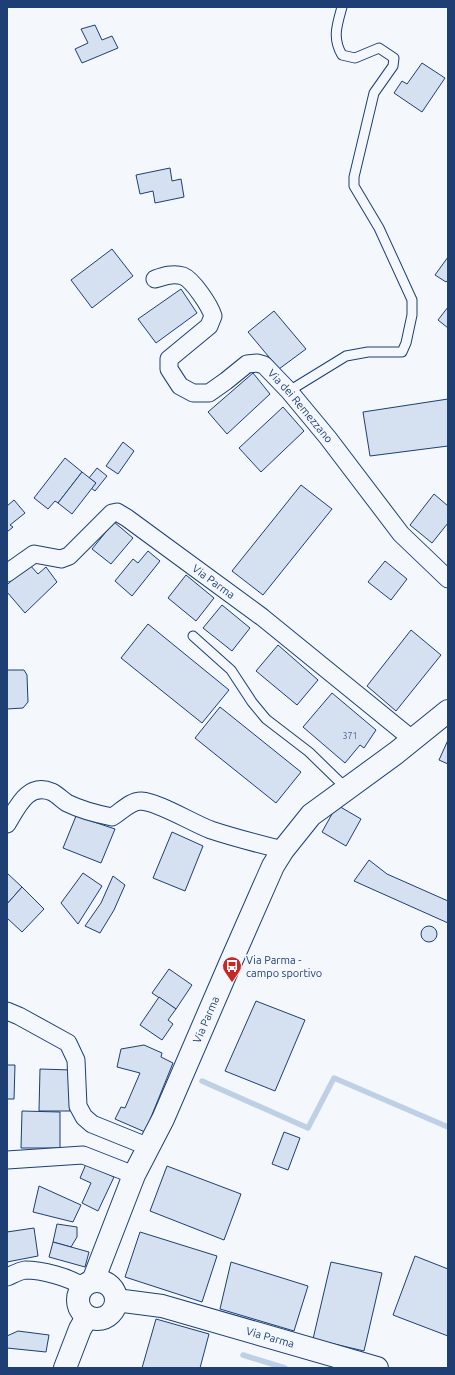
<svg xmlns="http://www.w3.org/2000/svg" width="455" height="1375" viewBox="0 0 455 1375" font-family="Ubuntu,sans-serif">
	<rect width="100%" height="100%" fill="#f4f7fb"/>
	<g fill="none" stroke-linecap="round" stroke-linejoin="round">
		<g stroke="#bed0e5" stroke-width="5.5">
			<path d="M 202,1081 L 308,1128 L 334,1078 L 448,1127"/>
			<path d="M 243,1355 L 285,1368"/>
		</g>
	</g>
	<g fill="#d5e0f0" stroke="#1d3f73">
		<path d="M 95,25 L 102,40 L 112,36 L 118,48 L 82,63 L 75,49 L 88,43 L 81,29 Z"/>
		<path d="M 422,63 L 445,78 L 422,112 L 394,93 L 402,81 L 407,84 Z"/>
		<path d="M 170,168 L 172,181 L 181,179 L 184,197 L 155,203 L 153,191 L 140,194 L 136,175 Z"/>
		<path d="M 112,249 L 133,276 L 92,308 L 71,280 Z"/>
		<path d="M 448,257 L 448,280 L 446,282 L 435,275 Z"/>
		<path d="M 181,289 L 197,313 L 156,343 L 138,319 Z"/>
		<path d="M 448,307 L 448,328 L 438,320 Z"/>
		<path d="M 274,311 L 306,349 L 279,369 L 248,332 Z"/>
		<path d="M 253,373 L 270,394 L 227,434 L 208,412 Z"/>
		<path d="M 448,399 L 448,446 L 370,456 L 363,412 Z"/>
		<path d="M 283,407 L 304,431 L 261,472 L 239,448 Z"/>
		<path d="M 123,442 L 134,451 L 118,474 L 106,466 Z"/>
		<path d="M 65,458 L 82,472 L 58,503 L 55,501 L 48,509 L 34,498 Z"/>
		<path d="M 97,468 L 107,476 L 95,491 L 91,488 L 96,483 L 89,478 Z"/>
		<path d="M 82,472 L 96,483 L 72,514 L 58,503 Z"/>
		<path d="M 301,485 L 332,509 L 263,595 L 232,571 Z"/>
		<path d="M 434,494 L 448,506 L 448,523 L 432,543 L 410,525 Z"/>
		<path d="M 14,500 L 25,513 L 10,525 L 13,527 L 7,532 L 7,506 Z"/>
		<path d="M 114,522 L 133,538 L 111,564 L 92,549 Z"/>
		<path d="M 148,551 L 160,561 L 132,596 L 115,581 L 133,559 L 138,563 Z"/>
		<path d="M 385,561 L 407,579 L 391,600 L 368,582 Z"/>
		<path d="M 29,564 L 38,574 L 46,567 L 57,582 L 25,613 L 7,592 L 7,585 Z"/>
		<path d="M 186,575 L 214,598 L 196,621 L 168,598 Z"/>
		<path d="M 222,605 L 250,628 L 232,651 L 203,628 Z"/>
		<path d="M 148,624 L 229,690 L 202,723 L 121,658 Z"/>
		<path d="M 411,630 L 441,655 L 396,711 L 367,686 Z"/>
		<path d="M 278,645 L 318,680 L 297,705 L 256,671 Z"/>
		<path d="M 7,670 L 24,670 L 27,675 L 28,702 L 23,708 L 7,709 Z"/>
		<path d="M 332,693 L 376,730 L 364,748 L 360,745 L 345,763 L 303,727 Z"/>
		<path d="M 220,707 L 301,772 L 276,803 L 195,738 Z"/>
		<path d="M 448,740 L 448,764 L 439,760 Z"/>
		<path d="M 337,805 L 361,819 L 346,846 L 322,832 Z"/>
		<path d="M 76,816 L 115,829 L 101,863 L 63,848 Z"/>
		<path d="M 172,832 L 203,846 L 185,891 L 153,878 Z"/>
		<path d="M 369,860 L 387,874 L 448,901 L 448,923 L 354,881 Z"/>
		<path d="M 7,873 L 22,887 L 7,904 Z"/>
		<path d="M 83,873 L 102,886 L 78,924 L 61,903 Z"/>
		<path d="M 113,876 L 125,885 L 114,910 L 100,933 L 85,926 L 101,903 Z"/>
		<path d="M 22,887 L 44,909 L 22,932 L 7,918 L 7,904 Z"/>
		<circle cx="429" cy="934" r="8"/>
		<path d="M 169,969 L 192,985 L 176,1009 L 152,993 Z"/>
		<path d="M 159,997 L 176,1009 L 168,1020 L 173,1024 L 162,1040 L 140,1025 Z"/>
		<path d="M 256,1001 L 305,1020 L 275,1091 L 225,1071 Z"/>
		<path d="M 144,1045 L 162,1053 L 161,1057 L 173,1063 L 145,1132 L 115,1119 L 121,1107 L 125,1108 L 140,1073 L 117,1067 L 121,1049 Z"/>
		<path d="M 7,1065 L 15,1065 L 14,1099 L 7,1099 Z"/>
		<path d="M 40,1069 L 71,1070 L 70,1111 L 39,1111 Z"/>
		<path d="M 22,1111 L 60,1112 L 60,1148 L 21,1148 Z"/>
		<path d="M 284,1132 L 300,1138 L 288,1170 L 272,1164 Z"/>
		<path d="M 86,1164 L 114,1177 L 98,1211 L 82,1203 L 91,1183 L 80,1178 Z"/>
		<path d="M 167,1166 L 241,1194 L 224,1240 L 150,1211 Z"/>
		<path d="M 39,1186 L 81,1205 L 73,1222 L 33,1212 Z"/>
		<path d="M 57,1224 L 77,1227 L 77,1237 L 71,1247 L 53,1242 Z"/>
		<path d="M 34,1228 L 38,1256 L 7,1262 L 7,1232 Z"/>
		<path d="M 140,1232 L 217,1256 L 202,1302 L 125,1277 Z"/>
		<path d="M 53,1242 L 89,1252 L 85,1267 L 49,1257 Z"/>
		<path d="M 415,1256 L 448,1269 L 448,1336 L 393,1315 Z"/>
		<path d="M 231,1262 L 308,1286 L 294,1331 L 220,1309 Z"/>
		<path d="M 331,1262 L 382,1273 L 364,1351 L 313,1339 Z"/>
		<path d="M 156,1319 L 209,1334 L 200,1368 L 142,1368 Z"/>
		<path d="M 18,1331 L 49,1335 L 46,1352 L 7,1348 L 7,1336 Z"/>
	</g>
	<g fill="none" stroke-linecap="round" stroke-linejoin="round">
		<g stroke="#1d3f73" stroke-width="11">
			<g id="lane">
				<path d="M 289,391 L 346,356 L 368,352 L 402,352 L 406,343 L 412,315 L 412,300 L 379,228 L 354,186 L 354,177 L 374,93 L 393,66 L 394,58 L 379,48 L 355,58 L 342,55 C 332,38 337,25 342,7"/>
				<path d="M 193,636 L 231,670 L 252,702 L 266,719 L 309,752 L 347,789"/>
			</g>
		</g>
		<g stroke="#1d3f73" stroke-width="19">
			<g id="street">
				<path id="s1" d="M 155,279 C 164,276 173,273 183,276 C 193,280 210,306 213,316 L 209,326 L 169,359 L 169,369 L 180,386 L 193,393 L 209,393 L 226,381 L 247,364 L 257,363 L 264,365 L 289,391 L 328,438 L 401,534 L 448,579"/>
				<path id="s2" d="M 7,573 L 34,554 L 61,559 L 69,556 L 112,513 L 117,512 L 127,518 L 262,617 L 412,739"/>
				<path d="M 7,824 C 18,806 28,782 52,792 C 58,795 62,800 67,803 C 81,810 97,814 112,817 C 121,812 130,801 141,801 C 159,802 192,823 211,830 C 235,838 259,844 283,850"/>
				<path d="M 7,1011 L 19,1016 L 68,1043 L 76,1060 L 78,1106 L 84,1117 L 92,1124 L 149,1147"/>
				<path d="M 7,1160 L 83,1155 L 134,1175"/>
				<path d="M 7,1277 C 12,1275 19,1271 25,1270 C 41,1270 70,1277 83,1287"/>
			</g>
		</g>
		<g stroke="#1d3f73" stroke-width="24">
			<g id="secondary">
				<path id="s3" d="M 116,1300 L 162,1306 L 377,1368"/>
			</g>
		</g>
		<g stroke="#1d3f73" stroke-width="24">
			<g id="primary">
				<circle cx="97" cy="1300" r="19"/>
				<path id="s4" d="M 93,1281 L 134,1175 L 163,1119 L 229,966 L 273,866 L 283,850 L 311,815 L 396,753 L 448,711"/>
				<path d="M 65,1368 L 80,1329 L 87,1317"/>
			</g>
		</g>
		<use href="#lane" stroke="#f4f7fb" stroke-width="9"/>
		<use href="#street" stroke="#f4f7fb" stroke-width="17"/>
		<use href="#secondary" stroke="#f4f7fb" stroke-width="22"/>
		<use href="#primary" stroke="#f4f7fb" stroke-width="22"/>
	</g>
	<defs>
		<g id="bus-pin" transform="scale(1)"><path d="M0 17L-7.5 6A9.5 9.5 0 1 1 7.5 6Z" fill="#c62828" stroke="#f4f7fb"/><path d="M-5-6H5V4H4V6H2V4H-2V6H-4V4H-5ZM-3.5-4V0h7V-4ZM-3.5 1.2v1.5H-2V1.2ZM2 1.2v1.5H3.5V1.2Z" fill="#fff"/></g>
	</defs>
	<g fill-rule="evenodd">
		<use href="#bus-pin" x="232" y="966"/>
	</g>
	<g text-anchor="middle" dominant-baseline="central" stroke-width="3" stroke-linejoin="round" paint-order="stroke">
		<g font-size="9" fill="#4b6792">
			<text x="350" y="736">371</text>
		</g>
		<g font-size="11" fill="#1d3f73" stroke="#f4f7fb">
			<text stroke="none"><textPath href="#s1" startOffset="323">Via dei Remezzano</textPath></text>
			<text stroke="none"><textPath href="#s2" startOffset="254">Via Parma</textPath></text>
			<text stroke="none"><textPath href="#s4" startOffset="285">Via Parma</textPath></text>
			<text stroke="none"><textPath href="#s3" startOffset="159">Via Parma</textPath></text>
		</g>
		<g font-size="11" fill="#1d3f73" stroke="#f4f7fb" text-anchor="start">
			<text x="246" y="960">Via Parma -<tspan x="246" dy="13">campo sportivo</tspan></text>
		</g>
	</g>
	<rect width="455" height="1375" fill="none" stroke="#1d3f73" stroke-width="16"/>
</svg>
